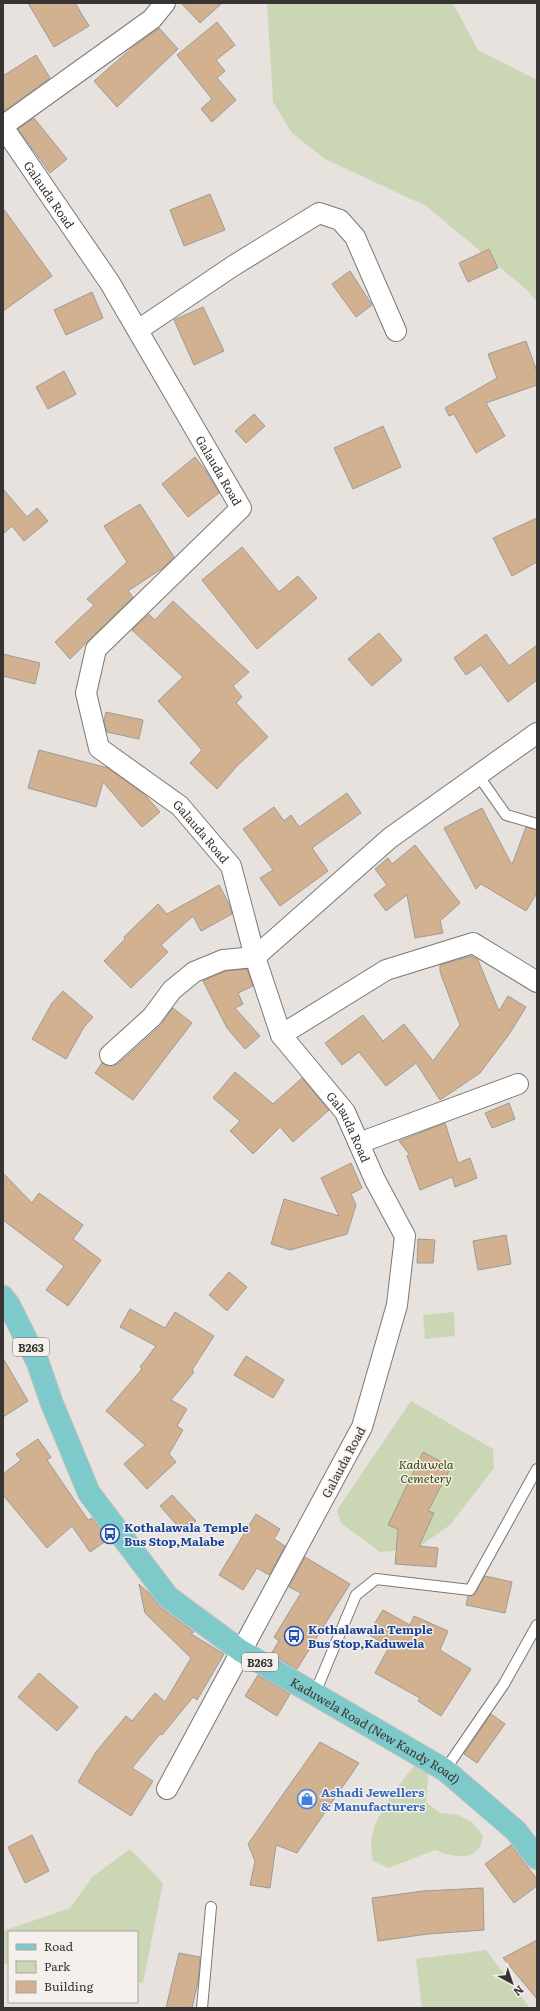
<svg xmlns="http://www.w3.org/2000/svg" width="540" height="2011" viewBox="0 0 540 2011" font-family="Literata,serif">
	<rect width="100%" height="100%" fill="#e8e2de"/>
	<g fill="#cbd7b4">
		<path d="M 267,3 L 453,3 L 478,50 L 537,80 L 537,302 L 528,291 L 426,206 L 325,159 L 292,133 L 273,102 Z"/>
		<path d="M 454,1312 L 455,1336 L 425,1339 L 423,1315 Z"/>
		<path d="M 411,1401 L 493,1449 L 494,1468 L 450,1525 L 416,1549 L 380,1552 L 341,1523 L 337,1510 Z"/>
		<path d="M 418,1761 L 429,1769 L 426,1802 L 440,1813 L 458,1815 L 472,1822 L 483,1836 C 482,1839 481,1845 479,1848 C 469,1862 448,1855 435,1850 L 389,1868 L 373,1861 C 372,1855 371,1848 371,1842 C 373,1816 402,1781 418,1761 Z"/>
		<path d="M 130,1849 L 163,1883 L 143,1983 L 137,1982 L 137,1932 L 9,1932 L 9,1964 L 3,1964 L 3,1931 L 70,1908 L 92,1877 Z"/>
		<path d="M 486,1950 L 530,2008 L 422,2008 L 416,1959 Z"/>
	</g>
	<g fill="#d2b190" stroke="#9f9a96">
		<path d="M 28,3 L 75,3 L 89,26 L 54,47 Z"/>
		<path d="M 181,3 L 222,3 L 200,23 Z"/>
		<path d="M 217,22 L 235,45 L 216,60 L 225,71 L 217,78 L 236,100 L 212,122 L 201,109 L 212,99 L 177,55 Z"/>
		<path d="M 159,28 L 178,49 L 117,107 L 94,81 L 132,48 Z"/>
		<path d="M 36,55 L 50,78 L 3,112 L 3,76 Z"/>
		<path d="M 34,118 L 67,159 L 50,173 L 18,129 Z"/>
		<path d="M 210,194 L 225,230 L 184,246 L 170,210 Z"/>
		<path d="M 3,208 L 52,276 L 3,311 Z"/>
		<path d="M 489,249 L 498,268 L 468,282 L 459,263 Z"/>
		<path d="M 350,271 L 372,305 L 356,317 L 332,284 Z"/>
		<path d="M 92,292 L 103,318 L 66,335 L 54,310 Z"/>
		<path d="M 203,307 L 224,351 L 194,365 L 174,320 Z"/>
		<path d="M 526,341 L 537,372 L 537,385 L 486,403 L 505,436 L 476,453 L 454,414 L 449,416 L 445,408 L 497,378 L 488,354 Z"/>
		<path d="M 64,371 L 76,394 L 48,409 L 36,387 Z"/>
		<path d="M 254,414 L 265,426 L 246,443 L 235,431 Z"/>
		<path d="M 383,426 L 401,467 L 353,489 L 334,448 Z"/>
		<path d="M 195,457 L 206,471 L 219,493 L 188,517 L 162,484 Z"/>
		<path d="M 3,489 L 27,517 L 37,508 L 48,521 L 24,541 L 12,526 L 3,534 Z"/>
		<path d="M 140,504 L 174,557 L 163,568 L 128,591 L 133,597 L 70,659 L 55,642 L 94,605 L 87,599 L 127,562 L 104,526 Z"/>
		<path d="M 537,518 L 537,562 L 512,576 L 493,538 Z"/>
		<path d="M 242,547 L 279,592 L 298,576 L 317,598 L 257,649 L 202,580 Z"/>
		<path d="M 173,601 L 249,672 L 233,686 L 242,697 L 236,703 L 268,737 L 237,766 L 217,789 L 190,763 L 202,750 L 158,701 L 183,677 L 132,630 L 149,614 L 155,620 Z"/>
		<path d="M 379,633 L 402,660 L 372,686 L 348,659 Z"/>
		<path d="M 486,634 L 509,666 L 537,645 L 537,680 L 508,702 L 481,665 L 466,675 L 454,658 Z"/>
		<path d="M 3,654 L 40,663 L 35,684 L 3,676 Z"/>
		<path d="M 106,712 L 143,720 L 139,739 L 107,732 L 104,720 Z"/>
		<path d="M 39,750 L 108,768 L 145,795 L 160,812 L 142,827 L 103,782 L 96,807 L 28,788 Z"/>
		<path d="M 347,793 L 361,813 L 312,848 L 328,871 L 280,906 L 260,878 L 273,870 L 243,829 L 274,807 L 284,821 L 291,815 L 299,827 Z"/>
		<path d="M 482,808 L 512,865 L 526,827 L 537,830 L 537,893 L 526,911 L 481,884 L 476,889 L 444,828 Z"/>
		<path d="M 415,845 L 460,903 L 440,921 L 443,933 L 415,938 L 407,895 L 386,911 L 374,895 L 387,885 L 375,869 L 388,858 L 392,864 Z"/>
		<path d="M 219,885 L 228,902 L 232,914 L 201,931 L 193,916 L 161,945 L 168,952 L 131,988 L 104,961 L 125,939 L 124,937 L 158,904 L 167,914 Z"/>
		<path d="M 471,956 L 478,960 L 499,1011 L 508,996 L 526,1007 L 510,1033 L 480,1073 L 440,1100 L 416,1063 L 386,1086 L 359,1052 L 342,1065 L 325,1043 L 363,1015 L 383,1041 L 404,1024 L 433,1061 L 460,1025 L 440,972 L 440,965 Z"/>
		<path d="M 247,969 L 253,986 L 238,993 L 243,1004 L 235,1008 L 260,1036 L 245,1049 L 227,1028 L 203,981 L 226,971 Z"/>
		<path d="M 63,991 L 93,1017 L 84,1027 L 66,1059 L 32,1039 L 52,1003 Z"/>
		<path d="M 173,1008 L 192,1023 L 133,1100 L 95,1073 L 102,1063 L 112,1066 L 118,1064 L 160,1026 Z"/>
		<path d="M 235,1072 L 273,1104 L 302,1078 L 329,1110 L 293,1142 L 280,1127 L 253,1154 L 230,1131 L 240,1121 L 213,1098 Z"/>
		<path d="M 509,1103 L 515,1119 L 492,1128 L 485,1113 Z"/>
		<path d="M 445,1123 L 458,1163 L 470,1158 L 477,1178 L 455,1187 L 452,1177 L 420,1190 L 407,1156 L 409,1154 L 399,1141 Z"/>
		<path d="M 351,1163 L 362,1188 L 351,1194 L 356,1205 L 347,1234 L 290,1250 L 271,1244 L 284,1199 L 339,1216 L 321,1178 Z"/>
		<path d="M 3,1173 L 32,1203 L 39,1193 L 83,1225 L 73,1239 L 101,1260 L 68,1306 L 46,1290 L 64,1266 L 3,1220 Z"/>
		<path d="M 506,1235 L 511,1264 L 478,1270 L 473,1241 Z"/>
		<path d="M 418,1239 L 435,1240 L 433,1263 L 417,1263 Z"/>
		<path d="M 229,1272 L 247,1287 L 227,1311 L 209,1295 Z"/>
		<path d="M 130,1309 L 165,1328 L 175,1312 L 214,1336 L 192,1370 L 194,1372 L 171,1400 L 187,1409 L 177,1426 L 183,1430 L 169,1454 L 176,1462 L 147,1489 L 124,1464 L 145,1445 L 106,1411 L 142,1369 L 140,1367 L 156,1346 L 120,1327 Z"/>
		<path d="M 246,1356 L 284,1380 L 273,1398 L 234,1375 Z"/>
		<path d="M 3,1358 L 28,1401 L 3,1417 Z"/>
		<path d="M 38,1439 L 51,1457 L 47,1460 L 88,1520 L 92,1518 L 109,1539 L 90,1552 L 72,1526 L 47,1548 L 3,1495 L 3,1474 L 21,1460 L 16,1454 Z"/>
		<path d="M 423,1452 L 451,1467 L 428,1511 L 434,1513 L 419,1546 L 438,1548 L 436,1567 L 395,1564 L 398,1529 L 388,1525 Z"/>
		<path d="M 172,1495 L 196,1521 L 183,1532 L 160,1506 Z"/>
		<path d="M 256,1514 L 280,1529 L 274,1539 L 285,1546 L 269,1575 L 257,1568 L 243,1590 L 219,1575 Z"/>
		<path d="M 305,1557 L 350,1584 L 297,1669 L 271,1654 L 279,1641 L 274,1637 L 301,1593 L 289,1587 Z"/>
		<path d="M 485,1576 L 512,1582 L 505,1613 L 466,1605 L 468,1596 L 475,1594 Z"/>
		<path d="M 139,1584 L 149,1593 L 160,1607 L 194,1632 L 191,1634 L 224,1654 L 197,1700 L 193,1697 L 162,1735 L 160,1734 L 132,1768 L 153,1781 L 131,1816 L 78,1782 L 96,1752 L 126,1716 L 132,1721 L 155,1693 L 165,1702 L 191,1658 L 145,1613 Z"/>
		<path d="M 383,1610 L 410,1625 L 414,1616 L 448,1631 L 440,1650 L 471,1669 L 441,1716 L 418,1701 L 420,1698 L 375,1673 L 389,1647 L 368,1634 Z"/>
		<path d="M 39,1673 L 78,1707 L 57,1731 L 18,1697 Z"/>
		<path d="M 258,1675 L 290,1694 L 277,1716 L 245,1696 Z"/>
		<path d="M 491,1714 L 505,1724 L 477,1763 L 464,1754 Z"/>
		<path d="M 320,1742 L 359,1763 L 297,1853 L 276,1845 L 270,1888 L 250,1885 L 255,1861 L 248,1844 Z"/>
		<path d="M 32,1835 L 49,1871 L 25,1883 L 8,1847 Z"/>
		<path d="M 511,1845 L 537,1879 L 537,1886 L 514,1903 L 485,1864 Z"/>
		<path d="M 483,1888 L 484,1930 L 428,1934 L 378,1941 L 372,1898 L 423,1891 Z"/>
		<path d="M 537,1940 L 537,1999 L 503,1958 Z"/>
		<path d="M 179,1953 L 200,1957 L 198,1982 L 192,2008 L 166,2008 Z"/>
	</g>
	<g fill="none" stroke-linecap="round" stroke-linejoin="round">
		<g stroke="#7c7773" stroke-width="12">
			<g id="service">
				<path d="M 478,775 L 506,815 L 537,824"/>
				<path d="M 315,1693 L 356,1595 L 376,1579 L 470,1590 L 537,1469"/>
				<path d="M 445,1770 L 504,1684 L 537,1625"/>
				<path d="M 202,2008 L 211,1907"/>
			</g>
		</g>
		<g stroke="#7c7773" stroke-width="22">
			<g id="minor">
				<path d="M 3,126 L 152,19 L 165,3"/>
				<path id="s1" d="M 3,127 L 110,283 L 241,508 L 96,649 L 86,693 L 99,748 L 180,806 L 231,866 L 255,957 L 281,1035 L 345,1112 L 375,1180 L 405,1236 L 397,1305 L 362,1427 L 167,1789"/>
				<path d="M 138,330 L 233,266 L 319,213 L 340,220 L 355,237 L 396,331"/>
				<path d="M 281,1035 L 386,970 L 473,943 L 537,982"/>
				<path d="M 110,1055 L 152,1017 L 172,990 L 194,972 L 223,960 L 255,957 L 390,838 L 537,733"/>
				<path d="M 359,1143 L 518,1084"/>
			</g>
		</g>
		<g stroke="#c3c2c2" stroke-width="24">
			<g id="primary">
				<path id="s2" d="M 3,1297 L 9,1305 L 38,1363 L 51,1401 L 89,1493 L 168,1597 L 241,1651 L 445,1770 L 516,1831 L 537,1858"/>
			</g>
		</g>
		<use href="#service" stroke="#fff" stroke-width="10"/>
		<use href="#minor" stroke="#fff" stroke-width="20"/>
		<use href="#primary" stroke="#7ecacb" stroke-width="22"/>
	</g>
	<defs>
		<g id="bus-ring" transform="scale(1)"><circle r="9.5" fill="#f5f0eb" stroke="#1a4fb4" stroke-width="1.5"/><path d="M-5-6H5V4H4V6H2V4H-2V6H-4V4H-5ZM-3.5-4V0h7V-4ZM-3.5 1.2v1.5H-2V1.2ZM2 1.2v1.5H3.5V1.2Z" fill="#1a4fb4"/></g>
		<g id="shop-ring" transform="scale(1)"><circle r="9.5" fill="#f5f0eb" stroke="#3f7fe0" stroke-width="1.5"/><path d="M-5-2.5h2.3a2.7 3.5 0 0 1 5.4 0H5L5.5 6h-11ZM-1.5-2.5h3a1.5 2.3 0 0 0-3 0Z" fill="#3f7fe0"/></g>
	</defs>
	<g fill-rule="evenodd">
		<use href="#bus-ring" x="110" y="1534"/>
		<use href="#bus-ring" x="294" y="1636"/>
		<use href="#shop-ring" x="307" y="1799"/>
	</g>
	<g text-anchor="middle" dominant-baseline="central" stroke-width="3" stroke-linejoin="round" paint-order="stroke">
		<g fill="#f5f0eb" stroke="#706d6a" stroke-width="1">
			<rect x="13" y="1338" width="36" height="18" rx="3"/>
			<rect x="242" y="1653" width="36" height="18" rx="3"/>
		</g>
		<g font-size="11" font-weight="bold" fill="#373533">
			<text x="31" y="1347">B263</text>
			<text x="260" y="1662">B263</text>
		</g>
		<g font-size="12" fill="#373533" stroke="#f5f0eb">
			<text stroke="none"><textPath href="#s1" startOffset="82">Galauda Road</textPath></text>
			<text stroke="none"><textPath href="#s1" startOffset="406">Galauda Road</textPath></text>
			<text stroke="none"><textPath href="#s1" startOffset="886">Galauda Road</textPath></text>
			<text stroke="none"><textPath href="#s1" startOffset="1223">Galauda Road</textPath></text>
			<text transform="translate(343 1462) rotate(-62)">Galauda Road</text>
			<text stroke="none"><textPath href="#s2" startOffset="592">Kaduwela Road (New Kandy Road)</textPath></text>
		</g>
		<g font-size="12" font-style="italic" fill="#384704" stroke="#f5f0eb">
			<text x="426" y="1464">Kaduwela<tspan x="426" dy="14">Cemetery</tspan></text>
		</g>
		<g font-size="12" font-weight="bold" fill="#164399" stroke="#f5f0eb" text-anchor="start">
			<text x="124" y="1527">Kothalawala Temple<tspan x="124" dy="14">Bus Stop,Malabe</tspan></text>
			<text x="308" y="1629">Kothalawala Temple<tspan x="308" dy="14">Bus Stop,Kaduwela</tspan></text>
		</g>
		<g font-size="12" font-weight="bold" fill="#366cbe" stroke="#f5f0eb" text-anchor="start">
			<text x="321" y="1792">Ashadi Jewellers<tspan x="321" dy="14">&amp; Manufacturers</tspan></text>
		</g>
	</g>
	<rect width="540" height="2011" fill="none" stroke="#373533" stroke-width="8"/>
	<rect x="8" y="1931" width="130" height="72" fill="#f5f0eb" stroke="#a9a5a1"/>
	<rect x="16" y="1944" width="20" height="6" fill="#7ecacb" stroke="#a9a5a1"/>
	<text x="44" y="1951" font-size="12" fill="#373533">Road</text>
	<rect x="16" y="1961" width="20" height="12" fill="#cbd7b4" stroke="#a9a5a1"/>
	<text x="44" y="1971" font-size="12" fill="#373533">Park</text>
	<rect x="16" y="1981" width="20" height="12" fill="#d2b190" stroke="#a9a5a1"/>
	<text x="44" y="1991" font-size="12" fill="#373533">Building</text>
	<g transform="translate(512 1983) rotate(140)" stroke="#f5f0eb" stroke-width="3" paint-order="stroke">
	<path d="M0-3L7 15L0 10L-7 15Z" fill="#373533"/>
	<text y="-6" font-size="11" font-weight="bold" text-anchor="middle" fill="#373533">N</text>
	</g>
</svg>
